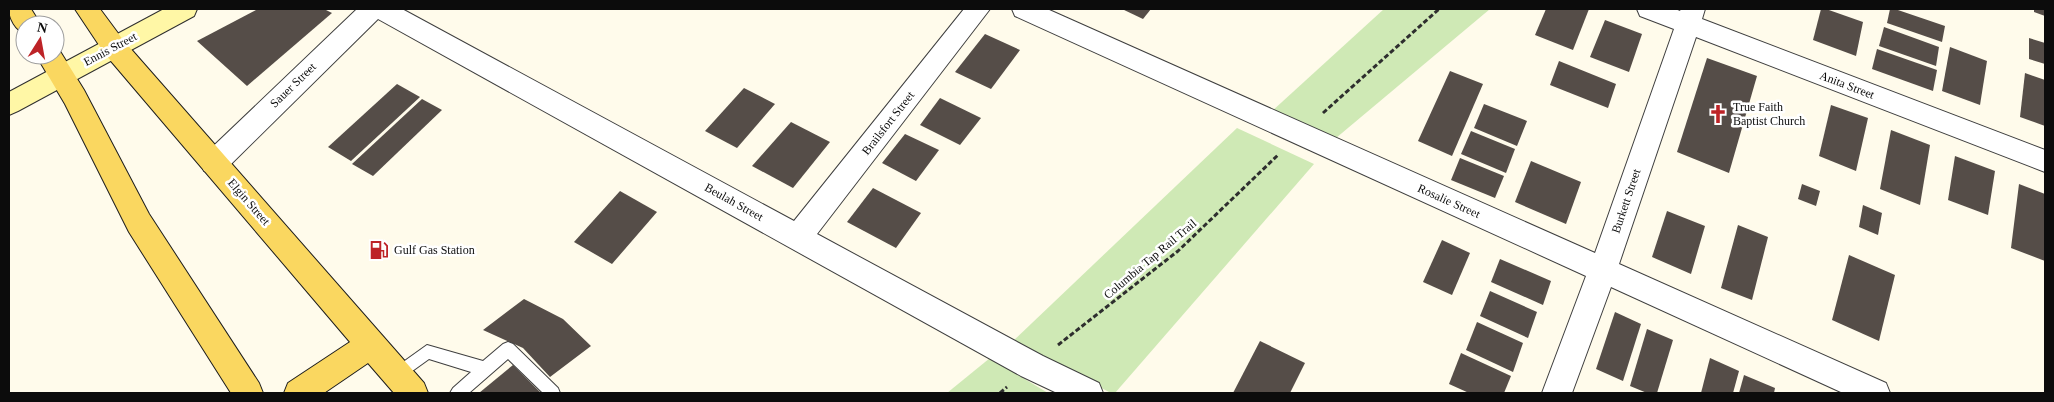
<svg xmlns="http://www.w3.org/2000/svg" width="2054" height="402" viewBox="0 0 2054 402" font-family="Georgia,serif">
	<rect width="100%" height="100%" fill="#fffbeb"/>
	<g fill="#cfe9b5">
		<path d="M 1384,9 L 1490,9 L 1336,138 L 1271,112 Z"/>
		<path d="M 1237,128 L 1314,164 L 1115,393 L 1111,393 L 1012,342 Z"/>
		<path d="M 990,358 L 1048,393 L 947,393 Z"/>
	</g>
	<g fill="#554d48">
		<path d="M 258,9 L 324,9 L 332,13 L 247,86 L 197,41 Z"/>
		<path d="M 1122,9 L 1151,9 L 1143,19 Z"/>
		<path d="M 1546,9 L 1589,9 L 1573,50 L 1535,35 Z"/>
		<path d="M 1821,9 L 1826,9 L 1863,22 L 1856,56 L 1813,40 Z"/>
		<path d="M 1890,9 L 1895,9 L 1945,26 L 1942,42 L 1887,23 Z"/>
		<path d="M 2034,9 L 2045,9 L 2045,16 L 2034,12 Z"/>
		<path d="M 1605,20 L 1642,34 L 1629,72 L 1590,57 Z"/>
		<path d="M 1884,27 L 1939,47 L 1936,66 L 1879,46 Z"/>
		<path d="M 985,34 L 1020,50 L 991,89 L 955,72 Z"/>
		<path d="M 2029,38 L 2045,43 L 2045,64 L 2029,59 Z"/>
		<path d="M 1950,47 L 1987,61 L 1980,105 L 1942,91 Z"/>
		<path d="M 1877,49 L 1937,70 L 1933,91 L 1872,69 Z"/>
		<path d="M 1707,58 L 1757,76 L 1729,173 L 1677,152 Z"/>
		<path d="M 1559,61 L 1616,84 L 1608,108 L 1550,85 Z"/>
		<path d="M 1450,71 L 1483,84 L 1452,156 L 1418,141 Z"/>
		<path d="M 2025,73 L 2045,80 L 2045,126 L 2020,117 Z"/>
		<path d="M 397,84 L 420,97 L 351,161 L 328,147 Z"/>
		<path d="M 744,88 L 775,104 L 737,148 L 705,131 Z"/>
		<path d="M 940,98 L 981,118 L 960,145 L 920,125 Z"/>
		<path d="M 422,99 L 442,110 L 373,176 L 352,164 Z"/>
		<path d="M 1484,104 L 1527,121 L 1517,146 L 1474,128 Z"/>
		<path d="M 1831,105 L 1868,118 L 1856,171 L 1819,156 Z"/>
		<path d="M 791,122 L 830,142 L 793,188 L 752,166 Z"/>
		<path d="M 1891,130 L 1930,145 L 1920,205 L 1880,189 Z"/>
		<path d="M 1471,131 L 1515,149 L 1506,173 L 1461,154 Z"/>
		<path d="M 905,134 L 939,150 L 916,181 L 882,163 Z"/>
		<path d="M 1955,156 L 1995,171 L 1988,215 L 1948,200 Z"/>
		<path d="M 1460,158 L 1504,176 L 1495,198 L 1451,180 Z"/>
		<path d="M 1531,161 L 1581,182 L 1566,224 L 1515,202 Z"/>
		<path d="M 1802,184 L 1820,191 L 1816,206 L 1798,199 Z"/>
		<path d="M 2019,184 L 2045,194 L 2045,261 L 2011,248 Z"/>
		<path d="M 873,188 L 921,213 L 896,248 L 847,222 Z"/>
		<path d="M 620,191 L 657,212 L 612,264 L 574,242 Z"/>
		<path d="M 1863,205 L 1882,213 L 1878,235 L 1859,227 Z"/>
		<path d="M 1667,211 L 1705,226 L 1691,274 L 1652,257 Z"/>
		<path d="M 1738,225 L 1768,237 L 1752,300 L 1721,288 Z"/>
		<path d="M 1442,240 L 1470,253 L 1452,295 L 1423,282 Z"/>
		<path d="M 1849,255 L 1895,275 L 1879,341 L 1832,320 Z"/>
		<path d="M 1500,259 L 1551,281 L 1543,305 L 1491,282 Z"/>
		<path d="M 1490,291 L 1537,312 L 1528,338 L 1480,316 Z"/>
		<path d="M 524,299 L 563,319 L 591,346 L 550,377 L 523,348 L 483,330 Z"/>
		<path d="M 1615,312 L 1641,324 L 1623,381 L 1596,369 Z"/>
		<path d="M 1477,322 L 1523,343 L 1513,372 L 1466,350 Z"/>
		<path d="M 1647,329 L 1673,340 L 1657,393 L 1647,393 L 1630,386 Z"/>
		<path d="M 1260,341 L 1305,363 L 1290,393 L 1233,393 Z"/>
		<path d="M 1461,353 L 1511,376 L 1504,393 L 1469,393 L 1449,384 Z"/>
		<path d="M 1710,358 L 1739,371 L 1733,393 L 1701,393 Z"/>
		<path d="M 513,365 L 541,393 L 479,393 Z"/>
		<path d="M 1744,375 L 1775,388 L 1774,393 L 1739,393 Z"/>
	</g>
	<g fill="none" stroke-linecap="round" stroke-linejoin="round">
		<g stroke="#3f3f3f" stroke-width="2">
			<path id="lane" d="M 508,342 L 513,344 L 558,388 L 560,393 L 543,393 L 508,359 L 469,393 L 450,393 L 453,388 L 471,372 L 429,359 L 397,382 L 392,380 L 389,375 L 392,370 L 427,345 L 483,361 L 503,344 Z"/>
		</g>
		<g stroke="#3f3f3f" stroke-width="2">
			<g id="street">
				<path d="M 357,9 L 402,9 L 794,221 L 964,9 L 990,9 L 817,234 L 1043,356 L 1099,383 L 1103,393 L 1057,393 L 1021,376 L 378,19 L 224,171 L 214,174 L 204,171 L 201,163 L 204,155 Z"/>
				<path d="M 1012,9 L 1047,9 L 1595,253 L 1674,29 L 1640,16 L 1637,9 L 1675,9 L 1680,11 L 1681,9 L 1705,9 L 1702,19 L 2045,150 L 2045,172 L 1696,37 L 1619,264 L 1886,383 L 1890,393 L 1843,393 L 1611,287 L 1572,393 L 1542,393 L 1586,276 L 1015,16 Z"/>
			</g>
		</g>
		<g stroke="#2e2e2e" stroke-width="2">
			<path id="secondary" d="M 164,9 L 197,9 L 194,16 L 18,111 L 9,115 L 9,92 Z"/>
		</g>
		<g stroke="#1d1d1d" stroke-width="2">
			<g id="primary">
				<path d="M 9,9 L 31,9 L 41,25 L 25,25 L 25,33 C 16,31 9,18 9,9 Z"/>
				<path d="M 75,9 L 100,9 L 123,40 L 424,383 L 428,393 L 394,393 L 368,363 L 324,393 L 284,393 L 288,383 L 350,342 L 105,54 Z"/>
				<path d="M 55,47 L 58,48 L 84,90 L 149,214 L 259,383 L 263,393 L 231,393 L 129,232 L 65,104 L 36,55 L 55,55 Z"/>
			</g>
		</g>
		<g stroke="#2e2e2e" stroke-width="3" stroke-dasharray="5 2.5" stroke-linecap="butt">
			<path d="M 1323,113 L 1439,9"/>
			<path d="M 1058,345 L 1178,251 L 1278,155"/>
			<path d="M 1000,393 L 1007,387"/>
		</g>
		<use href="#lane" fill="#fff" fill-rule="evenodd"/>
		<use href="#street" fill="#fff" fill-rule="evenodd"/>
		<use href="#secondary" fill="#fff7a6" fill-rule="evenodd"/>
		<use href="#primary" fill="#fad760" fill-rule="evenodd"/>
	</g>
	<defs>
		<g id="church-bare" transform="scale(1.5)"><path d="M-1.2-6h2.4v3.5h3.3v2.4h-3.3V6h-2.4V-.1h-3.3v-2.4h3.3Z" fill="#bd2327" stroke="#fff" stroke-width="2.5" paint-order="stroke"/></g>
		<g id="fuel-bare" transform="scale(1.5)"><path d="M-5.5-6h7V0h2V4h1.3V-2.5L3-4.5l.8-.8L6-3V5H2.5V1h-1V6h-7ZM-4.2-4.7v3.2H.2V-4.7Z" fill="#bd2327" stroke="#fff" stroke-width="2.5" paint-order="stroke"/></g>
	</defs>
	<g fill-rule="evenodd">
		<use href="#church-bare" x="1718" y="114"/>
		<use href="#fuel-bare" x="379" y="250"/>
	</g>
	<g text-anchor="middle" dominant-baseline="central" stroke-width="5" stroke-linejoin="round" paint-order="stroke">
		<g font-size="12" fill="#0c0c0c" stroke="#fff">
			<text transform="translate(110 49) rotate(-28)">Ennis Street</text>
			<text transform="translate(293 85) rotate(-44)">Sauer Street</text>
			<text transform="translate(1847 85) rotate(21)">Anita Street</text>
			<text transform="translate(888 123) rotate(-52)">Brailsfort Street</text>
			<text transform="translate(1449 201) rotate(24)">Rosalie Street</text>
			<text transform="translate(1626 201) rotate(-71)">Burkett Street</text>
			<text transform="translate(249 202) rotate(49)">Elgin Street</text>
			<text transform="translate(734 202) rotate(29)">Beulah Street</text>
			<text transform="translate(1150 259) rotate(-40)">Columbia Tap Rail Trail</text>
		</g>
		<g font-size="12" fill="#0c0c0c" stroke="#fff" text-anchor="start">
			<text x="1733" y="107">True Faith<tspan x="1733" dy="14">Baptist Church</tspan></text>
			<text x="394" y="250">Gulf Gas Station</text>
		</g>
	</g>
	<rect width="2054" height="402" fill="none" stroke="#0c0c0c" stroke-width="20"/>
	<g transform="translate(40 40) rotate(11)"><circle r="24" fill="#ffffff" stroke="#9e9e9e"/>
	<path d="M0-4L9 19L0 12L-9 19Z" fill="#bd2327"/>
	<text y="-8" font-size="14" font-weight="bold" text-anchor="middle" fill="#0c0c0c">N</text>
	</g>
</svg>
